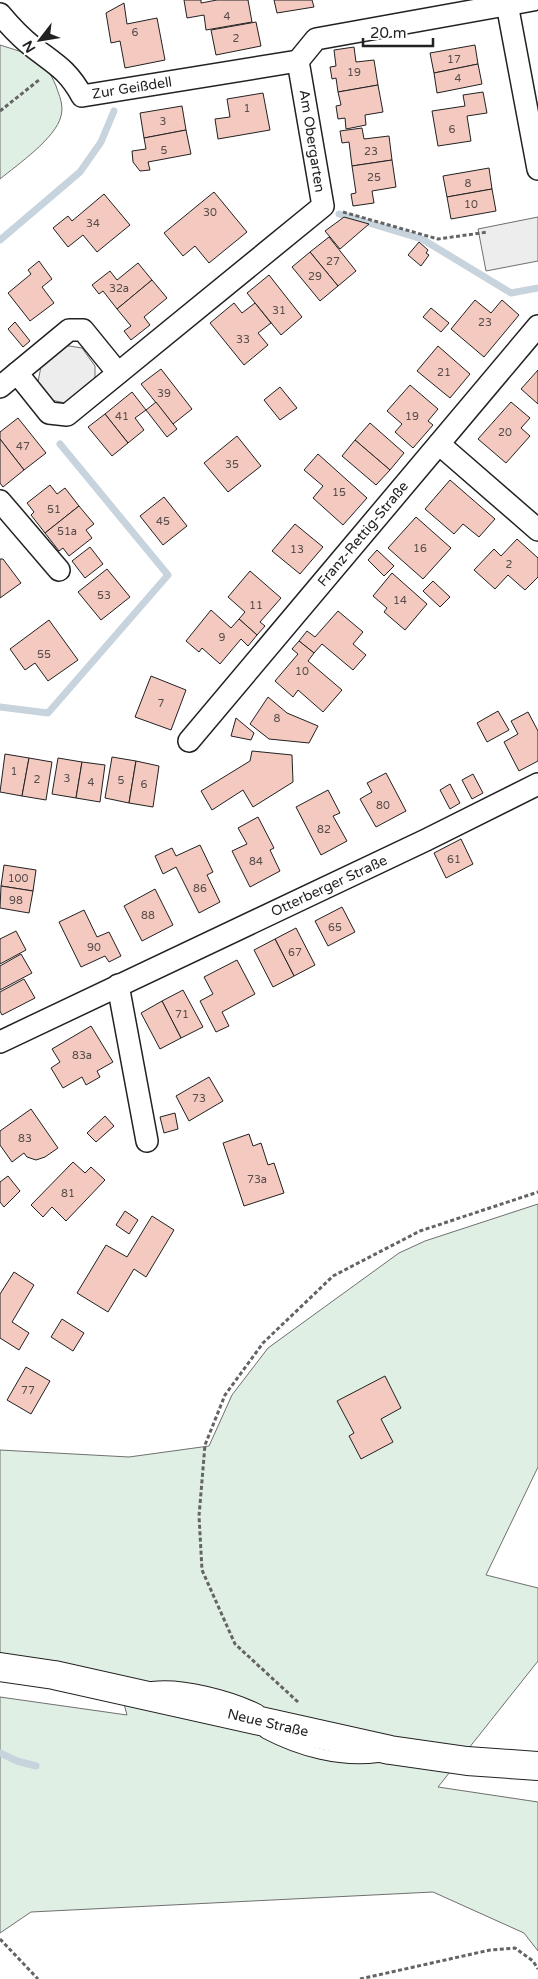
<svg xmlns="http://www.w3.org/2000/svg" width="538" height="1979" viewBox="0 0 538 1979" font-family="'Varela Round',sans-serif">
	<rect width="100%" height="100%" fill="#fff"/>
	<g fill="#e0efe3" stroke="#6f6f6f">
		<path d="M 0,45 C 28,54 44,56 56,86 C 59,95 64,105 61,116 C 56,138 17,165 0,179 Z"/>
		<path d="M 538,1204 L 538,1467 L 486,1575 L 538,1588 L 538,1661 L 438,1787 L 538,1802 L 538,1951 L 524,1933 L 433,1892 L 31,1912 L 0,1933 L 0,1697 L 127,1715 L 117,1678 L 0,1661 L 0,1450 L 129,1457 L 209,1446 L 232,1395 L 268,1348 L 399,1253 L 425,1241 Z"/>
	</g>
	<g fill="#ededed" stroke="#6f6f6f">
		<path d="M 538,217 L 538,261 L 486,271 L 478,229 Z"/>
		<path d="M 63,345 L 82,348 L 95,366 L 95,384 L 70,404 L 51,400 L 38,382 L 42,361 Z"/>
	</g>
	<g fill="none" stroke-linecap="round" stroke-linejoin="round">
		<g stroke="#c7d3dd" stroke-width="7">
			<path d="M 339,214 L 422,239 L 511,293 L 538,288"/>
			<path d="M 0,240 L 80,172 L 101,142 L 114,111"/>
			<path d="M 0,707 L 48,713 L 168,575 L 60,444"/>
			<path d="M 0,1753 L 17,1761 L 36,1766"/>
		</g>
	</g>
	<g fill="#f3c9c0" stroke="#222">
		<path d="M 184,0 L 201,0 L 201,3 L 217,0 L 248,0 L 252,22 L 206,30 L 204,15 L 187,18 Z"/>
		<path d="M 274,0 L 312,0 L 314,7 L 277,13 Z"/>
		<path d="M 124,3 L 127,24 L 157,18 L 165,60 L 125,68 L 120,41 L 111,43 L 106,13 Z"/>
		<path d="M 256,22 L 261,46 L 216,55 L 211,30 Z"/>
		<path d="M 475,45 L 478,64 L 434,73 L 430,53 Z"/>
		<path d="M 354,47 L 356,62 L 374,60 L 378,85 L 338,92 L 336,78 L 332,79 L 330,67 L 336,66 L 334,50 Z"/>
		<path d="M 478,64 L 482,84 L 437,93 L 434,73 Z"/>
		<path d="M 378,85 L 383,112 L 365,115 L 366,125 L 346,129 L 345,118 L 338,119 L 336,106 L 341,105 L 338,92 Z"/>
		<path d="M 483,92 L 487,113 L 467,116 L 471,141 L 438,146 L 432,111 L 465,106 L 463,95 Z"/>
		<path d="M 263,93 L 270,130 L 218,139 L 215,119 L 230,117 L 227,99 Z"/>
		<path d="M 182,106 L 186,130 L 144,138 L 140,113 Z"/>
		<path d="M 362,128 L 364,139 L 389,136 L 392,160 L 352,166 L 349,142 L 342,143 L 340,131 Z"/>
		<path d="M 186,130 L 191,154 L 148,162 L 150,170 L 140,171 L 133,162 L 132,151 L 146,149 L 144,138 Z"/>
		<path d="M 392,160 L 396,187 L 372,191 L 374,203 L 353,206 L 351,194 L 356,193 L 352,166 Z"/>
		<path d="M 489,168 L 492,189 L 447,197 L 443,176 Z"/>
		<path d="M 492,189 L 496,211 L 451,219 L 447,197 Z"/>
		<path d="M 214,192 L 247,232 L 209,263 L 195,246 L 183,256 L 164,233 Z"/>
		<path d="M 104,194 L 130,225 L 97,252 L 83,235 L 68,247 L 53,228 L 68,216 L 72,221 Z"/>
		<path d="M 344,217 L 369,224 L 340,249 L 325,231 Z"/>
		<path d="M 329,237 L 356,271 L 338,286 L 310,252 Z"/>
		<path d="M 419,242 L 428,250 L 426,253 L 429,255 L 421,266 L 408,255 Z"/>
		<path d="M 310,252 L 338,286 L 320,301 L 292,267 Z"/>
		<path d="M 39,261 L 52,279 L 42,287 L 54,303 L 30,321 L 8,293 L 31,274 L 28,270 Z"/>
		<path d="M 138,263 L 152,280 L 117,309 L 103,291 L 99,294 L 92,285 L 110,271 L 117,280 Z"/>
		<path d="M 269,275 L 302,317 L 281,335 L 247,293 Z"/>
		<path d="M 152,280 L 167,298 L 144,317 L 150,325 L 131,340 L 124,331 L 131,326 L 117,309 Z"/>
		<path d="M 475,300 L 491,313 L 502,300 L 519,315 L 484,357 L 451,329 Z"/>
		<path d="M 234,303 L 242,313 L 255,303 L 271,323 L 258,333 L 268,345 L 244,365 L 210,323 Z"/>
		<path d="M 431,308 L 449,323 L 441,332 L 423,317 Z"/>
		<path d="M 15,322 L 30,341 L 23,347 L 8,329 Z"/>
		<path d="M 438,346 L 470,374 L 450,398 L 417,371 Z"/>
		<path d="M 161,369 L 192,409 L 173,424 L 141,384 Z"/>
		<path d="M 538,370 L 538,404 L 521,389 Z"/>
		<path d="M 410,385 L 438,409 L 428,421 L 433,425 L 413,448 L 395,432 L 402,424 L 387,411 Z"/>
		<path d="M 280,387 L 297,408 L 280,420 L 264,400 Z"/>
		<path d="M 132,392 L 146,410 L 135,418 L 144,430 L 128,443 L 105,414 Z"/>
		<path d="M 156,402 L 177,429 L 167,437 L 146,410 Z"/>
		<path d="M 511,402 L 530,418 L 521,428 L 530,436 L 506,463 L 478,439 Z"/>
		<path d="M 105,414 L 128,443 L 112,456 L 88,427 Z"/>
		<path d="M 18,418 L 46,453 L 24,470 L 0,439 L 0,432 Z"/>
		<path d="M 370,423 L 404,453 L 390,470 L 355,440 Z"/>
		<path d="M 237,436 L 261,466 L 228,492 L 204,463 Z"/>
		<path d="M 0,439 L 24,470 L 3,487 L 0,483 Z"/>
		<path d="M 355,440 L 390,470 L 376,485 L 342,456 Z"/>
		<path d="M 318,454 L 367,498 L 343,525 L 313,498 L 323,486 L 304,470 Z"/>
		<path d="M 450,480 L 495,519 L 479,537 L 463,524 L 454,534 L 425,509 Z"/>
		<path d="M 50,485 L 57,494 L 65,488 L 79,506 L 45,533 L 31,515 L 34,512 L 27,503 Z"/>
		<path d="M 164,497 L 187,526 L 163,545 L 140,516 Z"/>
		<path d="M 79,506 L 94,524 L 86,530 L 92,538 L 69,556 L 63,548 L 59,551 L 45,533 Z"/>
		<path d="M 416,517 L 451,548 L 423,579 L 388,548 Z"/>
		<path d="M 295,524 L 323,547 L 300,574 L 272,551 Z"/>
		<path d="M 517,539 L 538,558 L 538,577 L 525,590 L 508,575 L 495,589 L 474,570 L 494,549 L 501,556 Z"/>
		<path d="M 90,547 L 103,564 L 85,578 L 72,561 Z"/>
		<path d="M 377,550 L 394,566 L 384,576 L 368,560 Z"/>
		<path d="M 0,559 L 3,559 L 21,583 L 0,598 Z"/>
		<path d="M 107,569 L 130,597 L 101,620 L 78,592 Z"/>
		<path d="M 250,571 L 281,598 L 260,622 L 265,626 L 257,635 L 239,619 L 245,612 L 228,597 Z"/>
		<path d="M 392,573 L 427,604 L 405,630 L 384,612 L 387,608 L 373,596 Z"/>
		<path d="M 433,581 L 450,597 L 440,607 L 423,591 Z"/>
		<path d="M 211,610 L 231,628 L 239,619 L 257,635 L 248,646 L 241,639 L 220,664 L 202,648 L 199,652 L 186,641 Z"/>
		<path d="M 338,611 L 363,632 L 353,644 L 366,655 L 353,670 L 322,644 L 314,653 L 299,641 L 307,631 L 315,637 Z"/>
		<path d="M 49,620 L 78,660 L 48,681 L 35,663 L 25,670 L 10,649 Z"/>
		<path d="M 299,641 L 314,653 L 308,661 L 342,690 L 323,712 L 298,690 L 293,697 L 275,681 L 298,654 L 292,649 Z"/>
		<path d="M 151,676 L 186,690 L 171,730 L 135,717 Z"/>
		<path d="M 268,697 L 287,713 L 318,726 L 309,743 L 269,739 L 250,724 Z"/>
		<path d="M 498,711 L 509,730 L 487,742 L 477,723 Z"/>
		<path d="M 528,712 L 538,731 L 538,761 L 519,771 L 504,742 L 518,734 L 511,721 Z"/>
		<path d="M 236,718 L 254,733 L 251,740 L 231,736 Z"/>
		<path d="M 252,751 L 292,755 L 293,782 L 253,807 L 243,790 L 212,810 L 201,791 L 250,761 Z"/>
		<path d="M 5,754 L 29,758 L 22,796 L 0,792 Z"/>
		<path d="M 112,757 L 136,761 L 129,803 L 105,798 Z"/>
		<path d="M 29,758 L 52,762 L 46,800 L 22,796 Z"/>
		<path d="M 58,758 L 82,762 L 76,798 L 52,794 Z"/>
		<path d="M 136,761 L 159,766 L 153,807 L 129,803 Z"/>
		<path d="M 82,762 L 105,765 L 100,802 L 76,798 Z"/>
		<path d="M 386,773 L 406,811 L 376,827 L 360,799 L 372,792 L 367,783 Z"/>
		<path d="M 473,774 L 483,793 L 472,799 L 462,780 Z"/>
		<path d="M 450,784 L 460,803 L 450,809 L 440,790 Z"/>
		<path d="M 328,790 L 340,813 L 333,816 L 347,841 L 321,855 L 296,807 Z"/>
		<path d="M 258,817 L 274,848 L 270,850 L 280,871 L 250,887 L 232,851 L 247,844 L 238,828 Z"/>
		<path d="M 461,839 L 473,864 L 446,878 L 434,853 Z"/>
		<path d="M 200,845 L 213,872 L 207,875 L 220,902 L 199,913 L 176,867 L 163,874 L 155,856 L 172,848 L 176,856 Z"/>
		<path d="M 4,865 L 36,870 L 33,891 L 1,886 Z"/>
		<path d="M 1,886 L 33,891 L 29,913 L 0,908 Z"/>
		<path d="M 155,889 L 173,925 L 142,941 L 124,906 Z"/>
		<path d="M 342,907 L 355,932 L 328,946 L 315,921 Z"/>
		<path d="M 84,910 L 97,937 L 109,932 L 121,956 L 109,962 L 105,956 L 81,967 L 59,922 Z"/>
		<path d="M 296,928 L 315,965 L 294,976 L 275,939 Z"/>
		<path d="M 16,931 L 26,950 L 0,964 L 0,939 Z"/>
		<path d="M 275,939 L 294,976 L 273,987 L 254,950 Z"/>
		<path d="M 21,954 L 32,973 L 0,990 L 0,966 Z"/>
		<path d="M 237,960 L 255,994 L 222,1012 L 229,1026 L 216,1032 L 200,1001 L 213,994 L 204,977 Z"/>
		<path d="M 24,979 L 35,998 L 2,1015 L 0,1011 L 0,992 Z"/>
		<path d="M 183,990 L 203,1027 L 181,1038 L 162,1001 Z"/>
		<path d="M 162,1001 L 181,1038 L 160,1049 L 141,1013 Z"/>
		<path d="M 91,1026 L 113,1062 L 97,1071 L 100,1077 L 86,1085 L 82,1077 L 63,1088 L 51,1068 L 60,1062 L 52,1049 Z"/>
		<path d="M 209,1077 L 223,1101 L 189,1121 L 176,1096 Z"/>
		<path d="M 31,1109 L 58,1148 L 45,1157 L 36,1160 L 27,1157 L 24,1153 L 12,1162 L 0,1145 L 0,1131 Z"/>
		<path d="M 175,1113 L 178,1129 L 164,1133 L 160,1117 Z"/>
		<path d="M 105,1116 L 114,1126 L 96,1142 L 87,1133 Z"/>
		<path d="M 249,1134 L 253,1146 L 261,1143 L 268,1165 L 274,1163 L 284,1193 L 244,1206 L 223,1143 Z"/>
		<path d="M 73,1162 L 85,1173 L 91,1167 L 105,1180 L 66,1221 L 52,1207 L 43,1217 L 31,1205 Z"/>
		<path d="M 8,1176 L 20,1191 L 4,1207 L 0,1202 L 0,1182 Z"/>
		<path d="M 125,1211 L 138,1220 L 129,1234 L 116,1225 Z"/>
		<path d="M 152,1216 L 174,1230 L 146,1277 L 134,1269 L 108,1312 L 77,1293 L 106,1245 L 127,1257 Z"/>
		<path d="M 14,1272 L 34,1285 L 12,1322 L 29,1333 L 19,1350 L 0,1338 L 0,1294 Z"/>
		<path d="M 62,1319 L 84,1333 L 73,1351 L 51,1337 Z"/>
		<path d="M 26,1367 L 50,1381 L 31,1414 L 7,1400 Z"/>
		<path d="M 385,1376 L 401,1408 L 381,1419 L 393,1442 L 361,1459 L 349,1436 L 354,1433 L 337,1401 Z"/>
	</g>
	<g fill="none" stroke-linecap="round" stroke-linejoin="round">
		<g stroke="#222" stroke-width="12">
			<g id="lane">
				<path d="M 152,1687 C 182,1683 232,1696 259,1710"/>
				<path d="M 265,1733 C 299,1751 340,1762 378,1757"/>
			</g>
		</g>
		<g stroke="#222" stroke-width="24">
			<g id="street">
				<path d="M 507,4 L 538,169"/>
				<path d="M 0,14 C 10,26 20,37 33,47 C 55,64 68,70 82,96 L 298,61"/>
				<path d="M 17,373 L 69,330 L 83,330 L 118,373"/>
				<path d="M 0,387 L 17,373 L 49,413 L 67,415 L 323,206 L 298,61 L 316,39 L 533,0"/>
				<path d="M 439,444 L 538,530"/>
				<path d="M 0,501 L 59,570"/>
				<path d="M 189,741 L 538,326"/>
				<path d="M 118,985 L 147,1141"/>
				<path d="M 0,1042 L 426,840 L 538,784"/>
			</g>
		</g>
		<g stroke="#222" stroke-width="30">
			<path id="secondary" d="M 0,1667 L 54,1675 L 390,1750 L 467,1761 L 538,1766"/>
		</g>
		<g stroke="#646464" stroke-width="3" stroke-dasharray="4 2.5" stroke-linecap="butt">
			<path d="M 0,111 L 39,80"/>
			<path d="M 343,212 L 438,239 L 488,232"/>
			<path d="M 298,1702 L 235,1644 L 202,1570 L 199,1516 L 205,1445 L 225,1395 L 263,1343 L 333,1276 L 420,1231 L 538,1192"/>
			<path d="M 0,1939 L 38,1979"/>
			<path d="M 360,1979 L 490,1950 L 515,1948 L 533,1961 L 538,1969"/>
		</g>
		<use href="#lane" stroke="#fff" stroke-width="10"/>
		<use href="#street" stroke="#fff" stroke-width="21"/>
		<use href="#secondary" stroke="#fff" stroke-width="28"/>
	</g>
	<g text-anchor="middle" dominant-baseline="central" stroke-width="4" stroke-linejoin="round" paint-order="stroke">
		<g font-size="11" fill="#564c4a">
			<text x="227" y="16">4</text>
			<text x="135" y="32">6</text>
			<text x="236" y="38">2</text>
			<text x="454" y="59">17</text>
			<text x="354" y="72">19</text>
			<text x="458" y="78">4</text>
			<text x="247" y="108">1</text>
			<text x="163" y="121">3</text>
			<text x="452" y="129">6</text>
			<text x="164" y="150">5</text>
			<text x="371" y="151">23</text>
			<text x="374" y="177">25</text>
			<text x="468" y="183">8</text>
			<text x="471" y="204">10</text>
			<text x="210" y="212">30</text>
			<text x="93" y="223">34</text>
			<text x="333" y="261">27</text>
			<text x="315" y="276">29</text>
			<text x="119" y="288">32a</text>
			<text x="279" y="310">31</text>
			<text x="485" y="322">23</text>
			<text x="243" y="339">33</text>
			<text x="444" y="372">21</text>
			<text x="164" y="393">39</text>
			<text x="122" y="416">41</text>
			<text x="412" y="416">19</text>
			<text x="505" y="432">20</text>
			<text x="23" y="446">47</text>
			<text x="232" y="464">35</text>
			<text x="339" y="492">15</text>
			<text x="54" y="509">51</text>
			<text x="163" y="521">45</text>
			<text x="67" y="531">51a</text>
			<text x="420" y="548">16</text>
			<text x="297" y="549">13</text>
			<text x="509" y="564">2</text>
			<text x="104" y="595">53</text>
			<text x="400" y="600">14</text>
			<text x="256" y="605">11</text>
			<text x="222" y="637">9</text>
			<text x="44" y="654">55</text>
			<text x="302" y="671">10</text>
			<text x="161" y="703">7</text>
			<text x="277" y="718">8</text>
			<text x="14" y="771">1</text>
			<text x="67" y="778">3</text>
			<text x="37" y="779">2</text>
			<text x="121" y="780">5</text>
			<text x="91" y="782">4</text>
			<text x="144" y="784">6</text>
			<text x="383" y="805">80</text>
			<text x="324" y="829">82</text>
			<text x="454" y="859">61</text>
			<text x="256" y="861">84</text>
			<text x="18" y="878">100</text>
			<text x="200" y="888">86</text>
			<text x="16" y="900">98</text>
			<text x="148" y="915">88</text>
			<text x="335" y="927">65</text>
			<text x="94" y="947">90</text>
			<text x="295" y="952">67</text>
			<text x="182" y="1014">71</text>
			<text x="82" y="1055">83a</text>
			<text x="199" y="1098">73</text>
			<text x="25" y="1138">83</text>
			<text x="257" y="1179">73a</text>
			<text x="68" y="1193">81</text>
			<text x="28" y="1390">77</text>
		</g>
		<g font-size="14" fill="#222" stroke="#fff">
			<text transform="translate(132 88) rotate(-9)">Zur Geißdell</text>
			<text transform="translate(312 141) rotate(81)">Am Obergarten</text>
			<text transform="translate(363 534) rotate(-50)">Franz-Rettig-Straße</text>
			<text transform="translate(329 886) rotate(-25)">Otterberger Straße</text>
			<text transform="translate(268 1723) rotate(13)">Neue Straße</text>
		</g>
	</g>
	<g transform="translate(40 40) rotate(239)" stroke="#ffffff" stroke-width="4" paint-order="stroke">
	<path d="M0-4L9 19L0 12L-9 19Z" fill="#222222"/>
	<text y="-8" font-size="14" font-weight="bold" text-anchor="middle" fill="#222222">N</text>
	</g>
	<path d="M363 38v8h70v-8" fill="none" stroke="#222222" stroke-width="2.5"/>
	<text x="370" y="38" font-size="15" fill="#222222" stroke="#ffffff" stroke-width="4" paint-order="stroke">20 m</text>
</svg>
